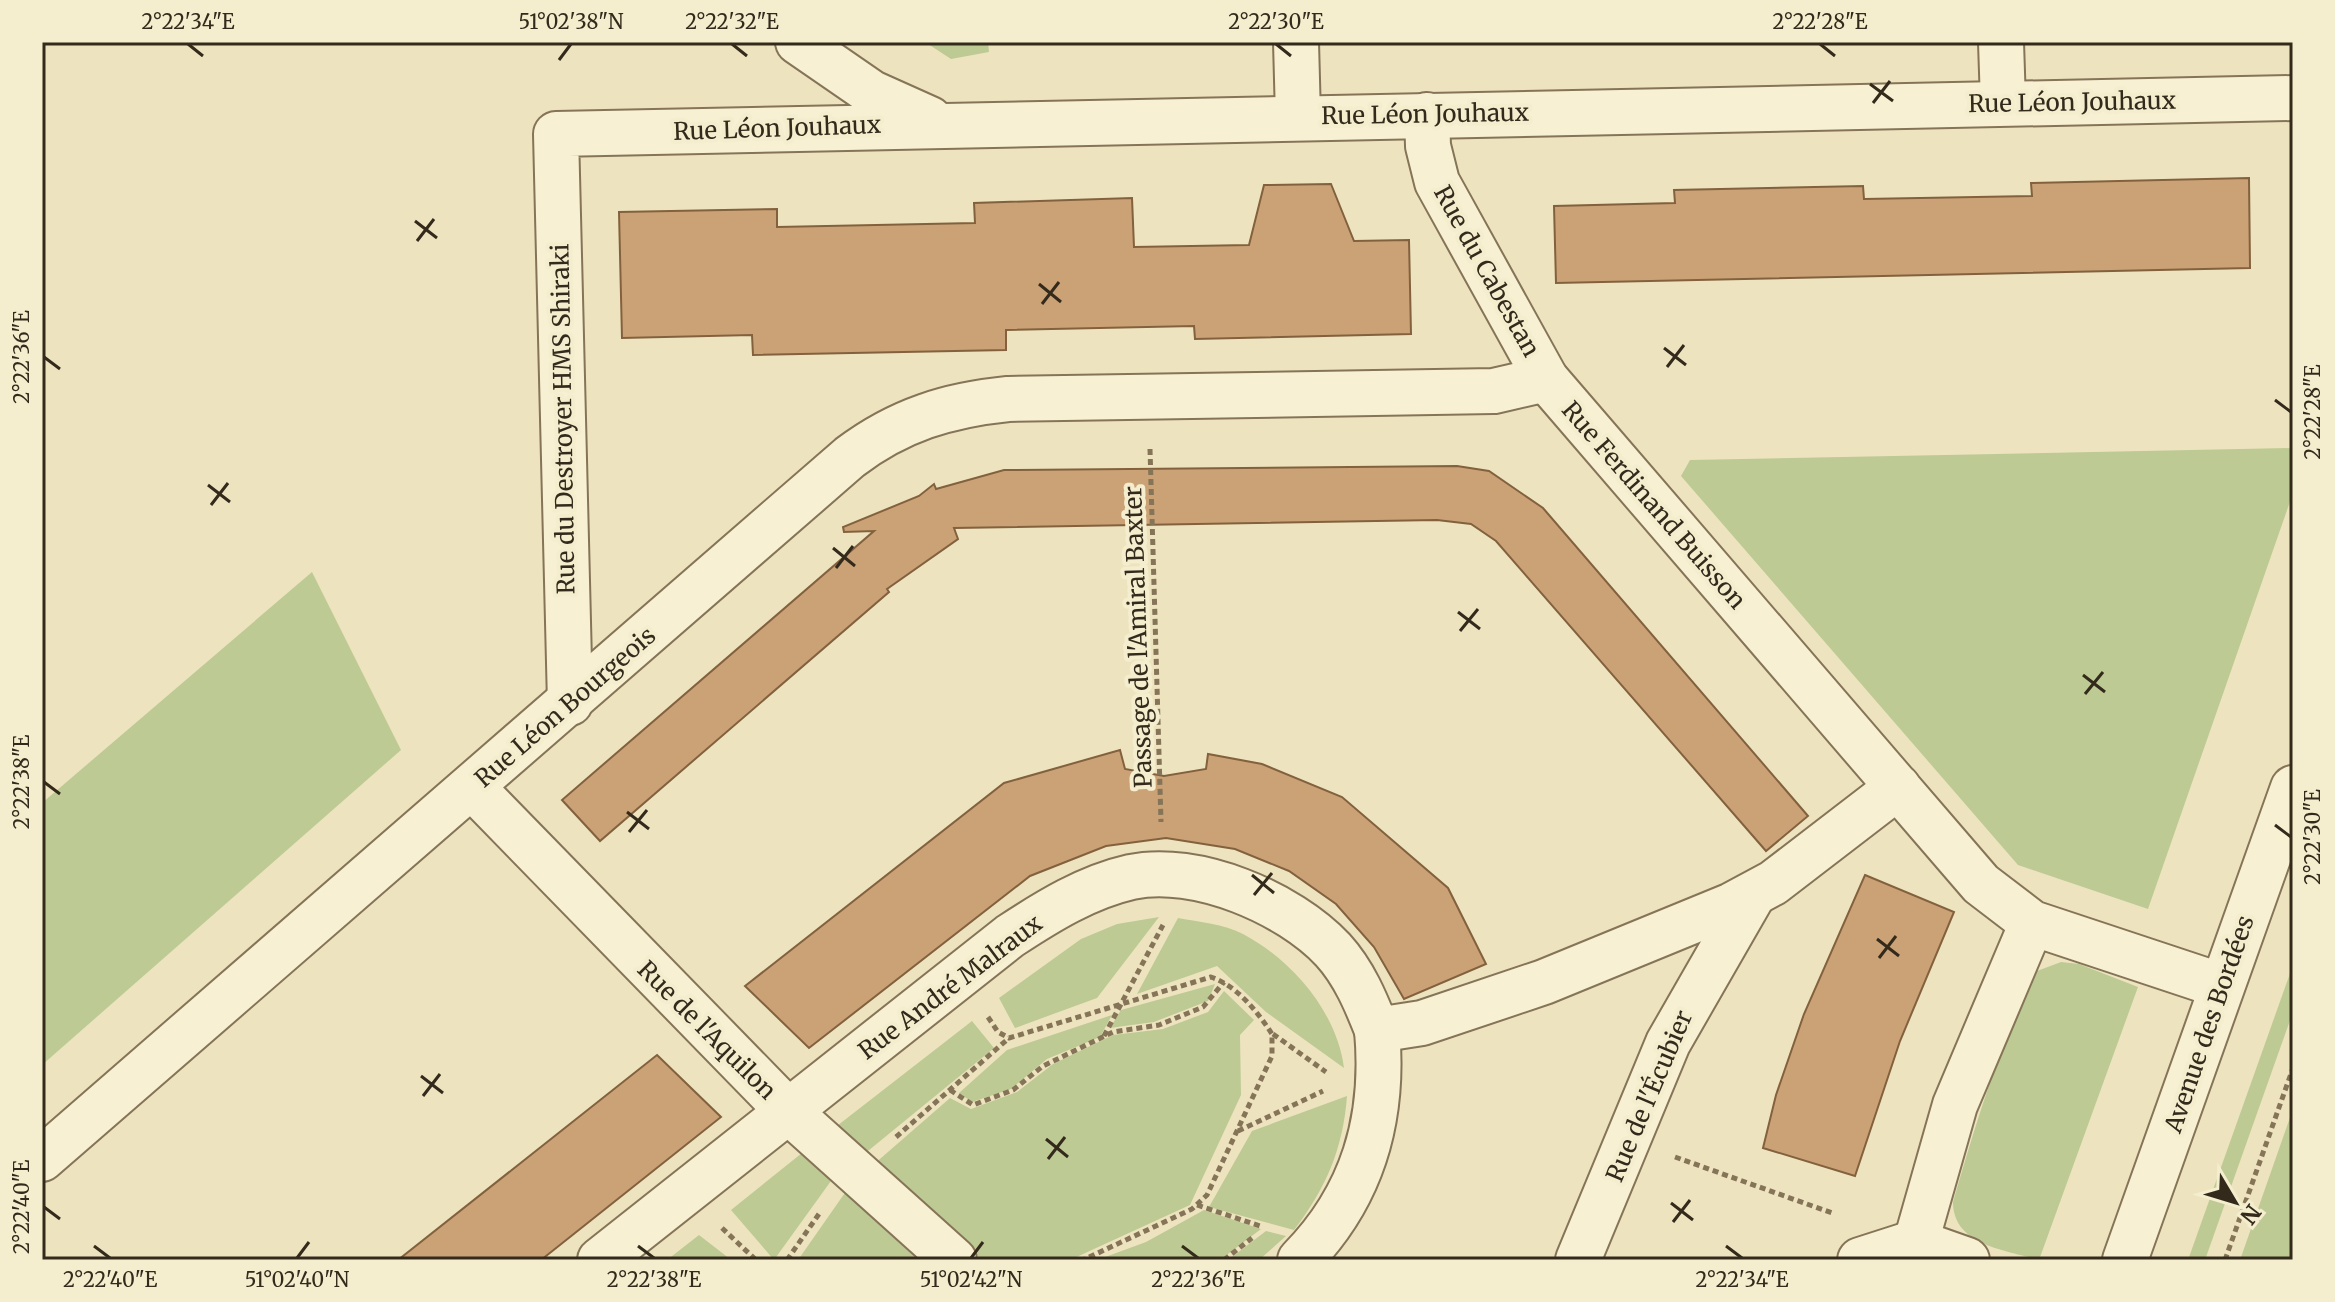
<svg xmlns="http://www.w3.org/2000/svg" width="2335" height="1302" viewBox="0 0 2335 1302" font-family="Merriweather,serif">
	<rect width="100%" height="100%" fill="#ede4bf"/>
	<g fill="#beca93">
		<path d="M 925,42 L 988,42 L 989,52 L 951,59 Z"/>
		<path d="M 2293,448 L 2293,493 L 2148,909 L 2018,865 L 1681,476 L 1690,460 Z"/>
		<path d="M 312,572 L 401,750 L 42,1065 L 42,803 Z"/>
		<path d="M 1159,917 L 1097,998 L 1015,1028 L 999,998 L 1081,939 L 1117,924 Z"/>
		<path d="M 1178,918 C 1200,922 1223,924 1243,934 C 1292,960 1337,1012 1344,1068 L 1266,1012 L 1217,966 L 1137,994 Z"/>
		<path d="M 2061,962 L 2079,964 L 2138,987 L 2039,1260 C 2007,1250 1953,1246 1953,1202 C 1976,1123 1999,1045 2037,971 Z"/>
		<path d="M 2293,965 L 2293,1012 L 2205,1260 L 2188,1260 Z"/>
		<path d="M 1215,984 L 1208,1001 L 1154,1022 L 1110,1028 L 1121,1010 Z"/>
		<path d="M 1224,991 L 1254,1020 L 1240,1035 L 1241,1095 L 1190,1205 L 1070,1260 L 982,1260 L 873,1165 L 950,1098 L 971,1109 L 1017,1092 L 1053,1064 L 1113,1035 L 1163,1029 L 1208,1012 Z"/>
		<path d="M 1112,1015 L 1100,1037 L 1047,1059 L 1011,1089 L 972,1102 L 959,1093 L 1007,1050 Z"/>
		<path d="M 972,1021 L 994,1048 L 863,1155 L 833,1129 Z"/>
		<path d="M 1347,1096 C 1343,1149 1326,1188 1294,1230 L 1209,1207 L 1252,1131 Z"/>
		<path d="M 2293,1109 L 2293,1260 L 2240,1260 Z"/>
		<path d="M 807,1149 L 836,1174 L 774,1260 L 731,1210 Z"/>
		<path d="M 849,1187 L 931,1260 L 798,1260 Z"/>
		<path d="M 1204,1210 L 1261,1229 L 1220,1260 L 1097,1260 L 1146,1242 Z"/>
		<path d="M 1266,1231 L 1286,1236 L 1259,1260 L 1228,1260 Z"/>
		<path d="M 699,1235 L 730,1259 L 667,1260 Z"/>
	</g>
	<g fill="#caa275" stroke="#83613e" stroke-width="2">
		<path d="M 2249,178 L 2250,268 L 1556,283 L 1554,206 L 1675,203 L 1674,190 L 1863,186 L 1864,199 L 2032,196 L 2031,183 Z"/>
		<path d="M 1331,184 L 1354,241 L 1409,240 L 1411,334 L 1195,339 L 1194,326 L 1006,330 L 1006,350 L 753,355 L 752,335 L 622,338 L 619,212 L 777,209 L 777,227 L 975,223 L 974,203 L 1132,198 L 1134,247 L 1249,245 L 1264,185 Z"/>
		<path d="M 1457,466 L 1489,471 L 1543,508 L 1808,816 L 1766,851 L 1496,541 L 1471,524 L 1437,520 L 954,528 L 958,539 L 887,589 L 889,592 L 600,841 L 562,800 L 874,531 L 844,532 L 843,527 L 919,496 L 934,484 L 936,489 L 1004,470 Z"/>
		<path d="M 1120,750 L 1125,769 L 1164,776 L 1206,769 L 1208,754 L 1262,764 L 1342,797 L 1448,888 L 1486,964 L 1404,999 L 1374,947 L 1336,904 L 1289,871 L 1235,849 L 1166,838 L 1106,846 L 1030,876 L 809,1048 L 745,986 L 1004,783 Z"/>
		<path d="M 1865,875 L 1954,912 L 1900,1041 L 1855,1176 L 1763,1148 L 1776,1095 L 1804,1014 Z"/>
		<path d="M 657,1055 L 721,1117 L 541,1260 L 398,1260 Z"/>
	</g>
	<g fill="none" stroke-linecap="round" stroke-linejoin="round">
		<g stroke="#857458" stroke-width="48">
			<path id="pedestrian" d="M 1300,1260 C 1363,1196 1385,1119 1377,1030"/>
		</g>
		<g stroke="#857458" stroke-width="48">
			<g id="minor">
				<path d="M 798,42 L 872,93 L 930,119"/>
				<path d="M 1296,42 L 1298,117"/>
				<path d="M 2001,42 L 2003,103"/>
				<path d="M 1427,115 L 1428,146 L 1437,182 L 1546,379 L 1981,884 L 2032,923 L 2222,986"/>
				<path d="M 570,703 L 556,134 L 2293,98"/>
				<path d="M 473,788 L 788,1111 L 954,1260"/>
				<path d="M 42,1159 L 850,457 C 899,420 948,405 1008,399 L 1494,391 L 1546,379"/>
				<path d="M 1916,1242 L 1955,1105 L 2032,923"/>
				<path d="M 1916,1242 L 1967,1260"/>
				<path d="M 600,1260 L 1010,936 C 1048,911 1087,887 1131,877 C 1196,863 1289,903 1333,950 C 1354,973 1366,1002 1377,1030 L 1422,1023 L 1544,982 L 1732,905 L 1773,883 L 1898,787"/>
				<path d="M 1578,1260 L 1668,1043 L 1753,895"/>
				<path d="M 1860,1260 L 1916,1242"/>
				<path d="M 2125,1260 L 2293,788"/>
			</g>
		</g>
		<g stroke="#857458" stroke-width="5" stroke-dasharray="6 4" stroke-linecap="butt">
			<path d="M 1150,449 L 1161,822"/>
			<path d="M 988,1017 L 998,1032 L 1009,1038 L 1211,977 C 1237,986 1257,1011 1272,1034 L 1272,1056 L 1207,1195 L 1192,1209 L 1083,1260"/>
			<path d="M 1273,1034 L 1326,1072"/>
			<path d="M 1104,1036 L 1163,925"/>
			<path d="M 950,1090 L 973,1105 L 1013,1090 L 1043,1066 L 1113,1032 L 1159,1025 L 1203,1007 L 1224,982"/>
			<path d="M 1238,1131 L 1323,1091"/>
			<path d="M 896,1137 L 1009,1038"/>
			<path d="M 1675,1157 L 1835,1214"/>
			<path d="M 1197,1205 L 1260,1226"/>
			<path d="M 722,1228 L 756,1260"/>
			<path d="M 787,1260 L 821,1211"/>
			<path d="M 1224,1260 L 1252,1238"/>
			<path d="M 2225,1260 L 2293,1068"/>
		</g>
		<use href="#pedestrian" stroke="#f8f0d2" stroke-width="44"/>
		<use href="#minor" stroke="#f8f0d2" stroke-width="44"/>
	</g>
	<path fill="none" stroke="#342a1c" stroke-width="3" d="M 188,44 L 203,56M 732,44 L 747,56M 1276,44 L 1291,56M 1820,44 L 1835,56M 559,60 L 571,44M 1870,84 L 1893,101M 1873,103 L 1890,81M 415,221 L 437,238M 417,241 L 434,219M 1039,284 L 1061,302M 1042,304 L 1059,282M 1664,348 L 1686,365M 44,357 L 60,369M 1667,367 L 1684,345M 2275,400 L 2291,412M 208,485 L 230,502M 211,505 L 228,483M 833,548 L 855,566M 836,568 L 853,546M 1458,612 L 1480,629M 1460,631 L 1478,609M 2083,675 L 2105,692M 2085,694 L 2103,672M 44,782 L 60,794M 627,812 L 649,829M 2275,825 L 2291,837M 629,832 L 647,810M 1252,875 L 1274,893M 1254,895 L 1272,873M 1877,939 L 1899,956M 1879,958 L 1896,936M 421,1076 L 443,1093M 423,1096 L 440,1074M 1046,1139 L 1068,1157M 1048,1159 L 1065,1137M 1671,1203 L 1693,1220M 44,1207 L 60,1219M 1673,1222 L 1690,1200M 94,1246 L 110,1258M 638,1246 L 654,1258M 1182,1246 L 1198,1258M 1726,1246 L 1742,1258M 297,1258 L 309,1242M 971,1258 L 983,1242"/>
	<g text-anchor="middle" dominant-baseline="central" stroke-width="8" stroke-linejoin="round" paint-order="stroke">
		<g font-size="24" fill="#342a1c" stroke="#f4edce">
			<text transform="translate(2072 102) rotate(-1)">Rue Léon Jouhaux</text>
			<text transform="translate(1425 114) rotate(-1)">Rue Léon Jouhaux</text>
			<text transform="translate(777 128) rotate(-2)">Rue Léon Jouhaux</text>
			<text transform="translate(1487 271) rotate(61)">Rue du Cabestan</text>
			<text transform="translate(563 419) rotate(-91)">Rue du Destroyer HMS Shiraki</text>
			<text transform="translate(1654 505) rotate(49)">Rue Ferdinand Buisson</text>
			<text transform="translate(1138 637) rotate(-92)">Passage de l'Amiral Baxter</text>
			<text transform="translate(565 707) rotate(-41)">Rue Léon Bourgeois</text>
			<text transform="translate(950 987) rotate(-37)">Rue André Malraux</text>
			<text transform="translate(2209 1024) rotate(-71)">Avenue des Bordées</text>
			<text transform="translate(707 1030) rotate(45)">Rue de l'Aquilon</text>
			<text transform="translate(1649 1096) rotate(-67)">Rue de l'Écubier</text>
		</g>
	</g>
	<rect width="2335" height="1302" fill="none" stroke="#f4edce" stroke-width="88"/>
	<g transform="translate(2235 1202) rotate(128)" stroke="#f4edce" stroke-width="6" paint-order="stroke">
	<path d="M0-6L14 30L0 20L-14 30Z" fill="#342a1c"/>
	<text y="-12" font-size="22" font-weight="bold" text-anchor="middle" fill="#342a1c">N</text>
	</g>
	<rect x="44" y="44" width="2247" height="1214" fill="none" stroke="#342a1c" stroke-width="3"/>
	<g font-size="20" text-anchor="middle" fill="#342a1c">
		<text x="188" y="29">2°22'34"E</text>
		<text x="571" y="29">51°02'38"N</text>
		<text x="732" y="29">2°22'32"E</text>
		<text x="1276" y="29">2°22'30"E</text>
		<text x="1820" y="29">2°22'28"E</text>
		<text transform="translate(22 357) rotate(-90)" y="7">2°22'36"E</text>
		<text transform="translate(2313 412) rotate(-90)" y="7">2°22'28"E</text>
		<text transform="translate(22 782) rotate(-90)" y="7">2°22'38"E</text>
		<text transform="translate(2313 837) rotate(-90)" y="7">2°22'30"E</text>
		<text transform="translate(22 1207) rotate(-90)" y="7">2°22'40"E</text>
		<text x="110" y="1287">2°22'40"E</text>
		<text x="297" y="1287">51°02'40"N</text>
		<text x="654" y="1287">2°22'38"E</text>
		<text x="971" y="1287">51°02'42"N</text>
		<text x="1198" y="1287">2°22'36"E</text>
		<text x="1742" y="1287">2°22'34"E</text>
	</g>
</svg>
